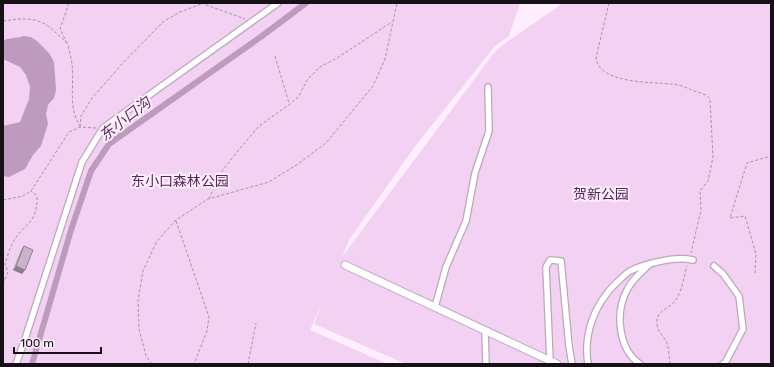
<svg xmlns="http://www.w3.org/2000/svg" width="774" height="367" viewBox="0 0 774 367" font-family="Rubik,'Noto Sans SC',sans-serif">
	<rect width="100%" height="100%" fill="#feeefe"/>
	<path fill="#f2d1f2" d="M 3,3 L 520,3 L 509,36 L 495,46 L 416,145 L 349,240 L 342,257 L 497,49 L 563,3 L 771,3 L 771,364 L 406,364 L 314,324 L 323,301 L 310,330 L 388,364 L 3,364 Z"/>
	<path fill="#be9bbe" d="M 23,36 L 31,37 L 37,41 L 49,53 L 54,62 L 56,90 L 54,98 L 48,105 L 46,114 L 48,124 L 41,146 L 33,155 L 25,169 L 9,177 L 3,176 L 3,126 L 20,122 L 29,99 L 30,87 L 26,75 L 20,67 L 3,59 L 3,41 C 9,37 16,39 23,36 Z"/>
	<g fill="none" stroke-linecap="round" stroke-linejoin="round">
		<path stroke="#be9bbe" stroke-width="6" d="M 32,364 L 71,230 L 91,171 L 109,144 L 262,36 L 306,3"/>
		<g stroke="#bba8bb" stroke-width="8">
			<g id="minor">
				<path d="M 714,266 L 723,274 L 739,296 L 743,329 L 725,363 L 723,364"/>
				<path d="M 435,307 L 446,267 L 466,221 L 475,173 L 489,131 L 488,87"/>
				<path d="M 485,331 L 486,364"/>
				<path d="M 550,361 L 546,267 L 550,260 L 561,261 L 569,346 L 572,364"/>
				<path d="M 16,364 L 24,342 L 82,162 L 103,128 L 278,3"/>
				<path d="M 588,364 C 583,333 595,304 616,283 C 621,279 625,274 630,271 C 638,267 648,264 657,262 C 669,259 681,257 693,260"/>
				<path d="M 640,364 C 618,349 615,312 627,290 C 632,280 641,272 650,264"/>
			</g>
		</g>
		<g stroke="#bba8bb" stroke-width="9">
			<path id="tertiary" d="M 345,265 L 557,364"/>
		</g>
		<g stroke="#a295a2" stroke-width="1" stroke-dasharray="3 2" stroke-linecap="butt">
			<path d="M 197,3 L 202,4"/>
			<path d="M 201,3 L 245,19"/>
			<path d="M 609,3 L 596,58 C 599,84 652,82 671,84 C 679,84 687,88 694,91 C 700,93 707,94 710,99 L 713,157 L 708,181 L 700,191 L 701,210 L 691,253"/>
			<path d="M 3,21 C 24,18 39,16 55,32 C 59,36 65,40 68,45 C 69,48 69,51 70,54 C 77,78 66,105 80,126"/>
			<path d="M 67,43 L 60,29 L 69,3"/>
			<path d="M 275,56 L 289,103"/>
			<path d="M 80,127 L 81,116 L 92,98 L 122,64 L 157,28 L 164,21 L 180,12 L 204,3"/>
			<path d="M 209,199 L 219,175 L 237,152 L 259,126 L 290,104 L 299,96 L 307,80 L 320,67 L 337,58 L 392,22"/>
			<path d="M 3,200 L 23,196 L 31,191 L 69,132 L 80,127 L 96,128"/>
			<path d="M 176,221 L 209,317 L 207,331 L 194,364"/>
			<path d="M 755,273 L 756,254 L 745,216 L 730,218 L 747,163 L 771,156"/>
			<path d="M 3,284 L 8,272 L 5,264 C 7,258 9,250 12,244 C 23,223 38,225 37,196 L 31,191"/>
			<path d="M 152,364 L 146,356 L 139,329 L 138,300 L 143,271 L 157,241 L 176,220 L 208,199 L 269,182 L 298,164 L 326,143 L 373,86 L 385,59 L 397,3"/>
			<path d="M 248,364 L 256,323"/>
			<path d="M 670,364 C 669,357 669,349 667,343 C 664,336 657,332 657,324 C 655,311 669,309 675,301 C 682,292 684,276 687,266"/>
		</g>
		<use href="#minor" stroke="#fff" stroke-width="5.5"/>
		<use href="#tertiary" stroke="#fff" stroke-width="7"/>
	</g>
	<path fill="#ad9cad" d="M 24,246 L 25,270 L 22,274 L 13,270 L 21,250 Z"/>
	<path fill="#8d7f8d" d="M 16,266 L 25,270 L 22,274 L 13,270 Z"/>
	<path fill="#c9b5c9" stroke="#8d7f8d" d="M 24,246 L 33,250 L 25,270 L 16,266 Z"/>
	<g text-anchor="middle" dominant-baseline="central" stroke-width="4" stroke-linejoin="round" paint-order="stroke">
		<g font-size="14" fill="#552857" stroke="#feeefe">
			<text x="180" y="181">东小口森林公园</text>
			<text x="601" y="194">贺新公园</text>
		</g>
		<g font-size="15" font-style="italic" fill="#5b2e5d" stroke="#feeefe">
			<text transform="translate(125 119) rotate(-38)">东小口沟</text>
		</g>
	</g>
	<rect width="774" height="367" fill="none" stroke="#171017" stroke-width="8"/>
	<path d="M14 347v6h87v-6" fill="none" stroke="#171017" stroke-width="2"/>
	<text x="20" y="347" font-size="12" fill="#171017" stroke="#feeefe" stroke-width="3" paint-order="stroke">100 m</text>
</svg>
